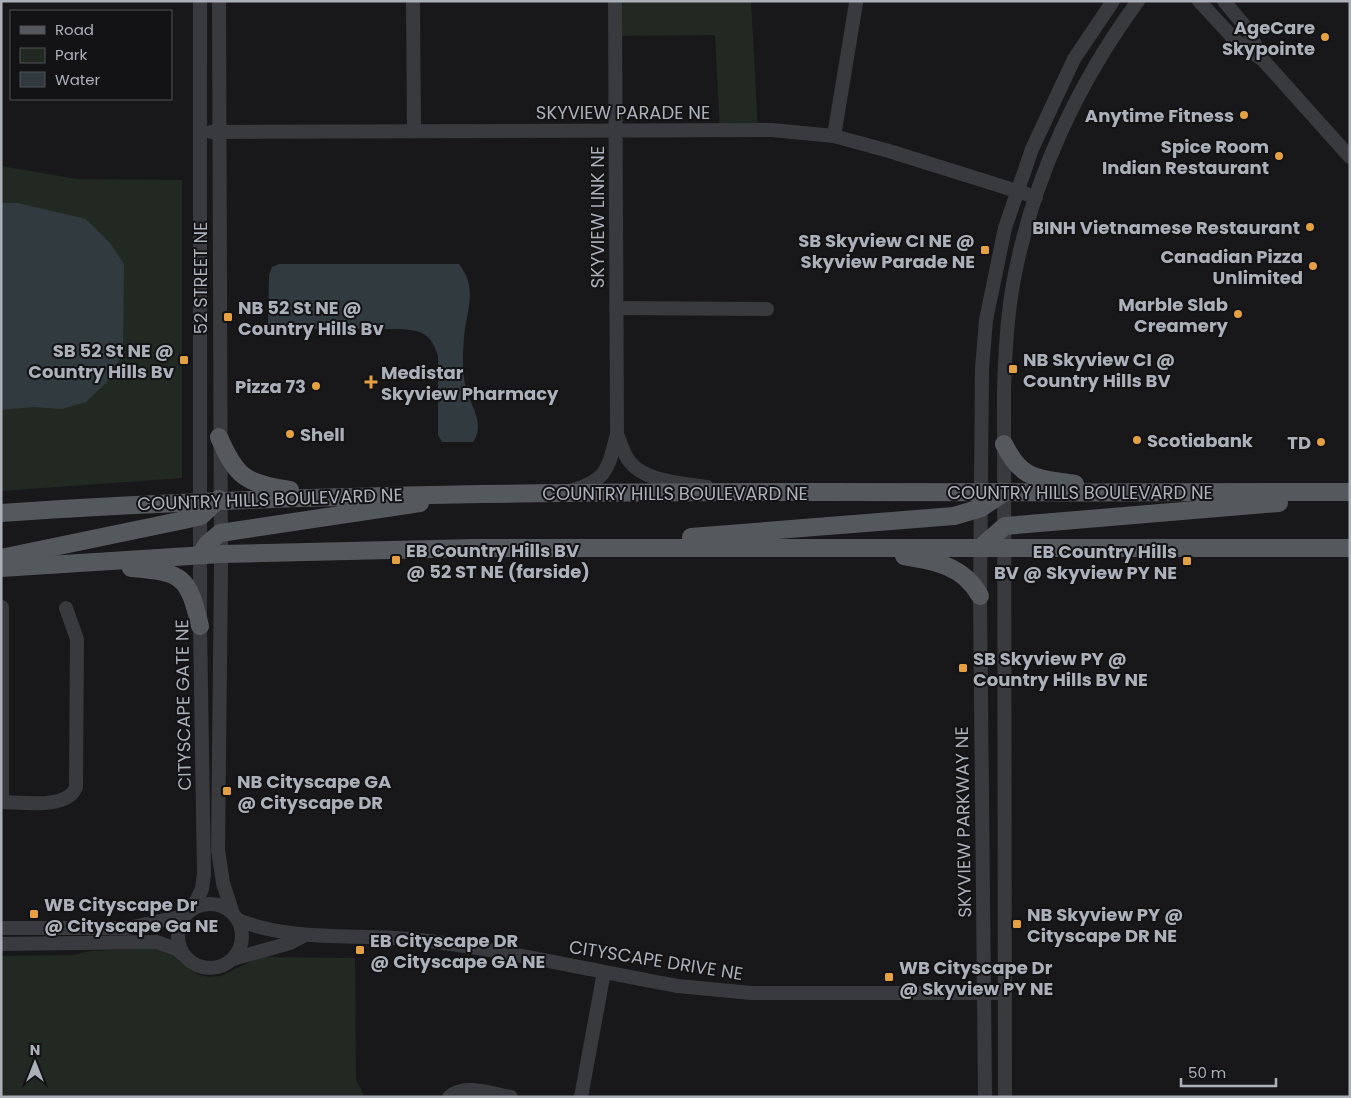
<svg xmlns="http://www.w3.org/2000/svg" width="1351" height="1098" viewBox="0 0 1351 1098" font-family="Poppins,sans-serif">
	<rect width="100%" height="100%" fill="#18181a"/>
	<g fill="#222922">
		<path d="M 615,1 L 751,1 L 758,130 L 720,130 L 715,35 L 615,36 Z"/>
		<path d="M 1,166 L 77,179 L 182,180 L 182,478 L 1,491 Z"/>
		<path d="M 153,948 L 169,953 L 196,974 L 209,977 L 221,976 L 260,957 L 355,958 L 356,1080 L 365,1097 L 1,1097 L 1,956 L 74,955 L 90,951 Z"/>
	</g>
	<g fill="#313a3f">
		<path d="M 1,203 L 18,203 L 86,219 L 110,243 L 124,264 L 123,351 L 111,378 L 86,402 L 62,409 L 32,407 L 1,410 Z"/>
		<path d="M 279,264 L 459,264 C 478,288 467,310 464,337 C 463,351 462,370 465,384 C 468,403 487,423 473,442 L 442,442 L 438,435 L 438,356 C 431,333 421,330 399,329 L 275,329 L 268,325 L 269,275 L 272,267 Z"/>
	</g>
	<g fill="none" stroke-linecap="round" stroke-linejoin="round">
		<g stroke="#393a3e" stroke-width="14">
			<path d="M 219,1 L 221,569 L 218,850 L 223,883 L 232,911"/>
			<path d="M 413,1 L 414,130"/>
			<path d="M 1199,1 L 1236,41 L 1263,60 L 1350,157"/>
			<path d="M 1224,1 L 1248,30 L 1262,59"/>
			<path d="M 211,132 L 772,130 L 834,136 L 889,151 L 1036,197"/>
			<path d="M 834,136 L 856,3"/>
			<path d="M 616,308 L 767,309"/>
			<path d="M 617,434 C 621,443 623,454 630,462 C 645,482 684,483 707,487"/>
			<path d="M 573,490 C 609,479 608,467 617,434 L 615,1"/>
			<path d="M 1,802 C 21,802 68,810 76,787 L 77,639 L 66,608"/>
			<path d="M 2,802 L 2,607"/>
			<circle cx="210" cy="936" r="32"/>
			<path d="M 193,907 L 202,889 L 204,874 L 200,626 L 200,1"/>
			<path d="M 238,920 C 296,943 361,933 421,940 C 506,950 594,971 678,986 L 751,993 L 1005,993"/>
			<path d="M 1,928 L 128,928 L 183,916"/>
			<path d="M 1,944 L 157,942 L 176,949 L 185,956"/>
			<path d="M 233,959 L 290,943 L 305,935"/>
			<path d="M 449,1097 C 464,1083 493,1094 511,1097"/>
			<path d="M 581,1097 L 604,972"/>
			<path d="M 985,1097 L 980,596 L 982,369 L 986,320 L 1005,228 L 1032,149 L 1074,59 L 1113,1"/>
			<path d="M 1005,1097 L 1004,391 C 1005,352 1007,312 1015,274 C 1034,176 1079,81 1138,1"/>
		</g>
		<g stroke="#55585d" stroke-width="18">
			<path d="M 219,437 C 236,477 246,484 290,490"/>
			<path d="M 1004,444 C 1022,481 1038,478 1075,484"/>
			<path d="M 1,513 C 272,494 543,492 814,492 C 993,493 1171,492 1350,492"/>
			<path d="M 691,537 L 954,516 L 981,508 L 1005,492"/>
			<path d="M 981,547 L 1005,526 L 1279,503"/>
			<path d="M 200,555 L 207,544 L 220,533 L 420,503"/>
			<path d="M 904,556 C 935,561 964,566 980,596"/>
			<path d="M 1,558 L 184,520 L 201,516 L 219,499"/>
			<path d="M 1,568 L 221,554 L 475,548 L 1350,548"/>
			<path d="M 131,568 C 183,572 188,576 200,626"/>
		</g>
	</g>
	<g fill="#e6a044" stroke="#131315" stroke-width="2">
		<circle cx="1325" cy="37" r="5"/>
		<circle cx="1244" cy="115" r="5"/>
		<circle cx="1279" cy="156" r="5"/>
		<circle cx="1310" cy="227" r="5"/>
		<rect x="980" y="245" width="10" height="10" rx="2.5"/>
		<circle cx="1313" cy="266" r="5"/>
		<circle cx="1238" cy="314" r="5"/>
		<rect x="223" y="312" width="10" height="10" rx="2.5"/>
		<rect x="179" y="355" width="10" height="10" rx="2.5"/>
		<rect x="1008" y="364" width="10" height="10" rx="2.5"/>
		<path d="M368.5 374.5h5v5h5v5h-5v5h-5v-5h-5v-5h5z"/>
		<circle cx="316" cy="386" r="5"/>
		<circle cx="290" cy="434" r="5"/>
		<circle cx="1137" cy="440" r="5"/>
		<circle cx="1321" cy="442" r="5"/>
		<rect x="391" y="555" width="10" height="10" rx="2.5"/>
		<rect x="1182" y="556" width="10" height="10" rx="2.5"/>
		<rect x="958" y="663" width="10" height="10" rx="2.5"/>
		<rect x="222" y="786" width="10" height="10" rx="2.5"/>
		<rect x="29" y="909" width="10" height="10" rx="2.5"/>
		<rect x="1012" y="919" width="10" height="10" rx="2.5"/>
		<rect x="355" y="945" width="10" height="10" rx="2.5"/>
		<rect x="884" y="972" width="10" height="10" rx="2.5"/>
	</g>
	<g text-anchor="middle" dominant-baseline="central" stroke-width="4" stroke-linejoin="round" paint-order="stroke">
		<g font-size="18" font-weight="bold" fill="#abb0b9" stroke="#131315" text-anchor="start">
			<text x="1315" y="27" text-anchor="end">AgeCare<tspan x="1315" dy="21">Skypointe</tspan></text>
			<text x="1234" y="115" text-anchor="end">Anytime Fitness</text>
			<text x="1269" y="146" text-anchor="end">Spice Room<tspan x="1269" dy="21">Indian Restaurant</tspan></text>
			<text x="1300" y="227" text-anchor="end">BINH Vietnamese Restaurant</text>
			<text x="975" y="240" text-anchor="end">SB Skyview CI NE @<tspan x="975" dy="21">Skyview Parade NE</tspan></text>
			<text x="1303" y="256" text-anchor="end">Canadian Pizza<tspan x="1303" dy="21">Unlimited</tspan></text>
			<text x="1228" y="304" text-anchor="end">Marble Slab<tspan x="1228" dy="21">Creamery</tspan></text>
			<text x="238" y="307">NB 52 St NE @<tspan x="238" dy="21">Country Hills Bv</tspan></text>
			<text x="174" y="350" text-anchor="end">SB 52 St NE @<tspan x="174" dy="21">Country Hills Bv</tspan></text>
			<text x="1023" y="359">NB Skyview CI @<tspan x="1023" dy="21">Country Hills BV</tspan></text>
			<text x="381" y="372">Medistar<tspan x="381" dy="21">Skyview Pharmacy</tspan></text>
			<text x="306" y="386" text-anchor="end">Pizza 73</text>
			<text x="300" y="434">Shell</text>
			<text x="1147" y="440">Scotiabank</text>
			<text x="1311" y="442" text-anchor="end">TD</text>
			<text x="406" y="550">EB Country Hills BV<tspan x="406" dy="21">@ 52 ST NE (farside)</tspan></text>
			<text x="1177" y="551" text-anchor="end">EB Country Hills<tspan x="1177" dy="21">BV @ Skyview PY NE</tspan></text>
			<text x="973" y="658">SB Skyview PY @<tspan x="973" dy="21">Country Hills BV NE</tspan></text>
			<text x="237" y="781">NB Cityscape GA<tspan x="237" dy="21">@ Cityscape DR</tspan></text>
			<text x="44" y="904">WB Cityscape Dr<tspan x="44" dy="21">@ Cityscape Ga NE</tspan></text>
			<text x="1027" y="914">NB Skyview PY @<tspan x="1027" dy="21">Cityscape DR NE</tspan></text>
			<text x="370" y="940">EB Cityscape DR<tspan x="370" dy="21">@ Cityscape GA NE</tspan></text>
			<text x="899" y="967">WB Cityscape Dr<tspan x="899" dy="21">@ Skyview PY NE</tspan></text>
		</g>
		<g font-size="18" fill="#abb0b9" stroke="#131315">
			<text x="623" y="112">SKYVIEW PARADE NE</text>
			<text transform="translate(597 217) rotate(-90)">SKYVIEW LINK NE</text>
			<text transform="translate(200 278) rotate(-90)">52 STREET NE</text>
			<text x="1080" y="492">COUNTRY HILLS BOULEVARD NE</text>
			<text x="675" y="493">COUNTRY HILLS BOULEVARD NE</text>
			<text transform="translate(270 499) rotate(-2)">COUNTRY HILLS BOULEVARD NE</text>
			<text transform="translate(183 705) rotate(-91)">CITYSCAPE GATE NE</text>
			<text transform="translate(963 822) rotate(-91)">SKYVIEW PARKWAY NE</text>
			<text transform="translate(656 960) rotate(9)">CITYSCAPE DRIVE NE</text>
		</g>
	</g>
	<rect width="1351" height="1098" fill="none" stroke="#abb0b9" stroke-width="5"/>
	<rect x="10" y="10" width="162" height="90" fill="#131315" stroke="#505257"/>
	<rect x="20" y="26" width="25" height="8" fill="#55585d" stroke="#505257"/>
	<text x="55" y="35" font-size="15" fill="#abb0b9">Road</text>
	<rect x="20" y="48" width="25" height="15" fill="#222922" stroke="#505257"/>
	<text x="55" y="60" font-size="15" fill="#abb0b9">Park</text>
	<rect x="20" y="72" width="25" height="15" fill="#313a3f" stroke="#505257"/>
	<text x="55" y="85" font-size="15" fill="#abb0b9">Water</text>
	<g transform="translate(35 1063)" stroke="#131315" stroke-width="4" paint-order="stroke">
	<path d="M0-4L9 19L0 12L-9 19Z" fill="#abb0b9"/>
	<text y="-8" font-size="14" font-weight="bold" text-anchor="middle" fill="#abb0b9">N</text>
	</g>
	<path d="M1181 1078v8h95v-8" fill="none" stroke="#abb0b9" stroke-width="2.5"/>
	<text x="1188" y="1078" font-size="15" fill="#abb0b9" stroke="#131315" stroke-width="4" paint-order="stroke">50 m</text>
</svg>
